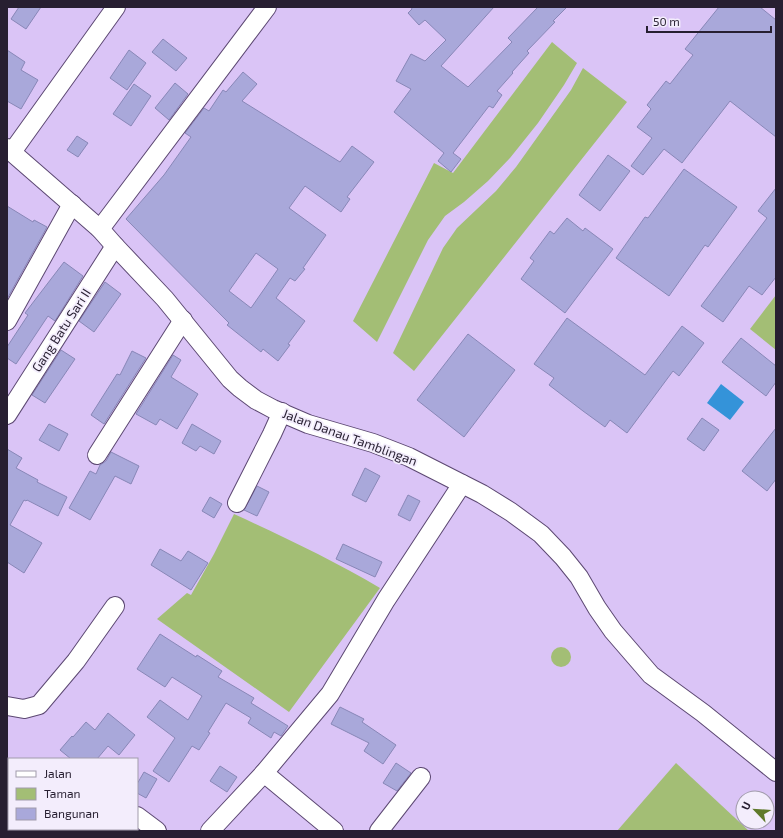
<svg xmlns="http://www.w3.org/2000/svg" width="783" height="838" viewBox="0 0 783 838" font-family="'Exo 2',sans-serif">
	<rect width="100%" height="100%" fill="#dac4f6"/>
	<g fill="#a3be75">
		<path d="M 552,42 L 577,63 L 564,85 L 538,123 L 510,158 L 488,181 L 464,202 L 445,216 L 428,240 L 377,342 L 353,321 L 434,163 L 453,173 Z"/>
		<path d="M 583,68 L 627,102 L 414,371 L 393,353 L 443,248 L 457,228 L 496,191 L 516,167 L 571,90 Z"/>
		<path d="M 776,295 L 776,350 L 750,329 Z"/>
		<path d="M 234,514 C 284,537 333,560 380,588 L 289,712 L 157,619 L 187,593 L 191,595 L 214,554 Z"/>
		<circle cx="561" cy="657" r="10"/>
		<path d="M 676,763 L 749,831 L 617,831 Z"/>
	</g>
	<path fill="#3493d9" d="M 721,384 L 744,402 L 730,420 L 707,403 Z"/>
	<g fill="#a9a8da" stroke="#8887b7" fill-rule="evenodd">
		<path d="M 19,7 L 41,7 L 26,29 L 11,19 Z"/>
		<path d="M 411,7 L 494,7 L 441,66 L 468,87 L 512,42 L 508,38 L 538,7 L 567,7 L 553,21 L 555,22 L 527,51 L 529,53 L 512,72 L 513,73 L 497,91 L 502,95 L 493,108 L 489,106 L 453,153 L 461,159 L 451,172 L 438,161 L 444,153 L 394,112 L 411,89 L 396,81 L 411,54 L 425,61 L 446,40 L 425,20 L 419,25 L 408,13 L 412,9 Z"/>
		<path d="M 719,7 L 760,7 L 776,20 L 776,137 L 730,101 L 682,163 L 664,149 L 643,175 L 631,166 L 652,138 L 637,127 L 651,109 L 647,105 L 666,81 L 670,84 L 693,55 L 685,49 Z"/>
		<path d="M 163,39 L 187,58 L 176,71 L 152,52 Z"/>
		<path d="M 7,50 L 25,62 L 21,70 L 38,80 L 21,109 L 7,101 Z"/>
		<path d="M 129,50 L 146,63 L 127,90 L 110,78 Z"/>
		<path d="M 243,72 L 257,84 L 242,101 L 340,162 L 352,146 L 374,162 L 347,197 L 350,199 L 341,212 L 305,186 L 289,208 L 326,235 L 303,268 L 305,269 L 295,281 L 290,278 L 276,298 L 305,321 L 288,344 L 290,345 L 278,361 L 263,349 L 261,352 L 227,325 L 229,323 L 126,219 L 164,175 L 191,137 L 185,133 L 204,108 L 209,111 L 223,90 L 226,92 ZM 256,253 L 278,269 L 251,308 L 229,291 Z"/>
		<path d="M 175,83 L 188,94 L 169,120 L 155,108 Z"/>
		<path d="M 134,84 L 151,96 L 131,126 L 113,114 Z"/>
		<path d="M 77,136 L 88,143 L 78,157 L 67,150 Z"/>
		<path d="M 608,155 L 630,171 L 600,211 L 579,195 Z"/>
		<path d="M 684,169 L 737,207 L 708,247 L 705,245 L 669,296 L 616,258 L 645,217 L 648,218 Z"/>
		<path d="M 776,188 L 776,277 L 762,295 L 749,286 L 723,322 L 701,306 L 767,218 L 758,211 Z"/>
		<path d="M 7,206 L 33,222 L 34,220 L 47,227 L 7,299 Z"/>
		<path d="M 567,218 L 583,231 L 585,228 L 613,249 L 565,313 L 521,279 L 534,261 L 530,258 L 550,231 L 554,234 Z"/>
		<path d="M 64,262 L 83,276 L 55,321 L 48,316 L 16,364 L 7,358 L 7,347 L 28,315 L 25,313 Z"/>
		<path d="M 105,282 L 121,294 L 94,332 L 79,321 Z"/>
		<path d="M 567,318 L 645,375 L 682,326 L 704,343 L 679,376 L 673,371 L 627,433 L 610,420 L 605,427 L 583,411 L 549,385 L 554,378 L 534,364 Z"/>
		<path d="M 468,334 L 515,370 L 464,437 L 417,400 Z"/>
		<path d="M 741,338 L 776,366 L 776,382 L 766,396 L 722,362 Z"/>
		<path d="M 61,350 L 75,359 L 45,403 L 32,395 Z"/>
		<path d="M 132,351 L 146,358 L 104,424 L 91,415 L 117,374 L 120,375 Z"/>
		<path d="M 173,355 L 181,360 L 171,377 L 198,394 L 177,429 L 160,419 L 156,425 L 136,414 Z"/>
		<path d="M 702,418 L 719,430 L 704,451 L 687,439 Z"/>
		<path d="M 49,424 L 68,434 L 59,451 L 39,440 Z"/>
		<path d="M 192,424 L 221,441 L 214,454 L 200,446 L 196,451 L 182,443 Z"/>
		<path d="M 776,428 L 776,479 L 767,491 L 742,471 Z"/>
		<path d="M 7,449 L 22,458 L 16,468 L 38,480 L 37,482 L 67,497 L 58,516 L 27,500 L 26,501 L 24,500 L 10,525 L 42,543 L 24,573 L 7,562 Z"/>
		<path d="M 111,452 L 139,466 L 131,484 L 115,476 L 90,520 L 69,508 L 90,471 L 96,474 L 100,465 L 106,461 Z"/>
		<path d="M 365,468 L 380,476 L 366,502 L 352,495 Z"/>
		<path d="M 257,486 L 269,492 L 257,516 L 244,510 Z"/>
		<path d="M 408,495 L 420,501 L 410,521 L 398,515 Z"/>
		<path d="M 210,497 L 222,504 L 214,518 L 202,511 Z"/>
		<path d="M 343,544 L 382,562 L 375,577 L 336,559 Z"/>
		<path d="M 160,549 L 181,561 L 188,551 L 208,563 L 191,590 L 151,565 Z"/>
		<path d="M 160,634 L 196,657 L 197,655 L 222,671 L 218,677 L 254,698 L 251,703 L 288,726 L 281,736 L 274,732 L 271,738 L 248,723 L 251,718 L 226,703 L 208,732 L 210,733 L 199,750 L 192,746 L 169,782 L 153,771 L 175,738 L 147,717 L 160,700 L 188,720 L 202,696 L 172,677 L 165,687 L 137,669 Z"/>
		<path d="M 340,707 L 364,719 L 362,722 L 396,745 L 383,764 L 364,751 L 369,743 L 331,724 Z"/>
		<path d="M 108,713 L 135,735 L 119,755 L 108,746 L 97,759 L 71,759 L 60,750 L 72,736 L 73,737 L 86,722 L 95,730 Z"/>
		<path d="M 396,763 L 411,773 L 397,791 L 383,783 Z"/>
		<path d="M 220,766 L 237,777 L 227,792 L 210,781 Z"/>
		<path d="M 144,772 L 157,779 L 146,798 L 137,793 L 137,784 Z"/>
	</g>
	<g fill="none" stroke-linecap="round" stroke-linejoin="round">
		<g stroke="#5c4872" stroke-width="20">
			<g id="minor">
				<path d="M 7,148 L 100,229 L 115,246 L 165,299 L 230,379 L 240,388 L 256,400 L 273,409 L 308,424 L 373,443 L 409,457 L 482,494 L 511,512 L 541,534 L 563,557 L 579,577 L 597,608 L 613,631 L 651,675 L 703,713 L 776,772"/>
				<path d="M 12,152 L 116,7"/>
				<path d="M 100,229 L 267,7"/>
				<path d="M 7,321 L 72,204"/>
				<path d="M 7,415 L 115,246"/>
				<path d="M 97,455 L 183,320"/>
				<path d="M 237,503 L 272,434 L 282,412"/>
				<path d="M 7,706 L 24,709 L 39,705 L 76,661 L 115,606"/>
				<path d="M 264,773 L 334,831"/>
				<path d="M 137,816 L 157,831"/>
				<path d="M 210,831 L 264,773 L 330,694 L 386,600 L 462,484"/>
				<path d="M 379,831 L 421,777"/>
			</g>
		</g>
		<use href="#minor" stroke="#fff" stroke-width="18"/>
	</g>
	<g text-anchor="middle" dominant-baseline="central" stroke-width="3.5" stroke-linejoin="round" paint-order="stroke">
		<g font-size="13" fill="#271f31" stroke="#f3edfc">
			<text transform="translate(61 330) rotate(-57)">Gang Batu Sari II</text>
			<text transform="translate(350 437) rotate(20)">Jalan Danau Tamblingan</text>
		</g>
	</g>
	<rect width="783" height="838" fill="none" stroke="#271f31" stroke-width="16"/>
	<rect x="8" y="758" width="130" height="72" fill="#f3edfc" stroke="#a19bab"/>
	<rect x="16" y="771" width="20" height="6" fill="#ffffff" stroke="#a19bab"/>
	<text x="44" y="778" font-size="12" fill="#271f31">Jalan</text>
	<rect x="16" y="788" width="20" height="12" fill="#a3be75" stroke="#a19bab"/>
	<text x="44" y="798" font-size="12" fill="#271f31">Taman</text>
	<rect x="16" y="808" width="20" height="12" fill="#a9a8da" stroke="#a19bab"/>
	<text x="44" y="818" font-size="12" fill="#271f31">Bangunan</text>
	<g transform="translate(755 810) rotate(295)"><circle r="19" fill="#f3edfc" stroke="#a19bab"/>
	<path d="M0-3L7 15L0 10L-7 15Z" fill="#5f792b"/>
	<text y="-6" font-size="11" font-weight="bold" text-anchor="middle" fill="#271f31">U</text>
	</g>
	<path d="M647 26v6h124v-6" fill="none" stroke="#271f31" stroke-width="2"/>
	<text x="653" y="26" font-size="12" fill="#271f31" stroke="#f3edfc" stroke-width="3" paint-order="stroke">50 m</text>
</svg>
